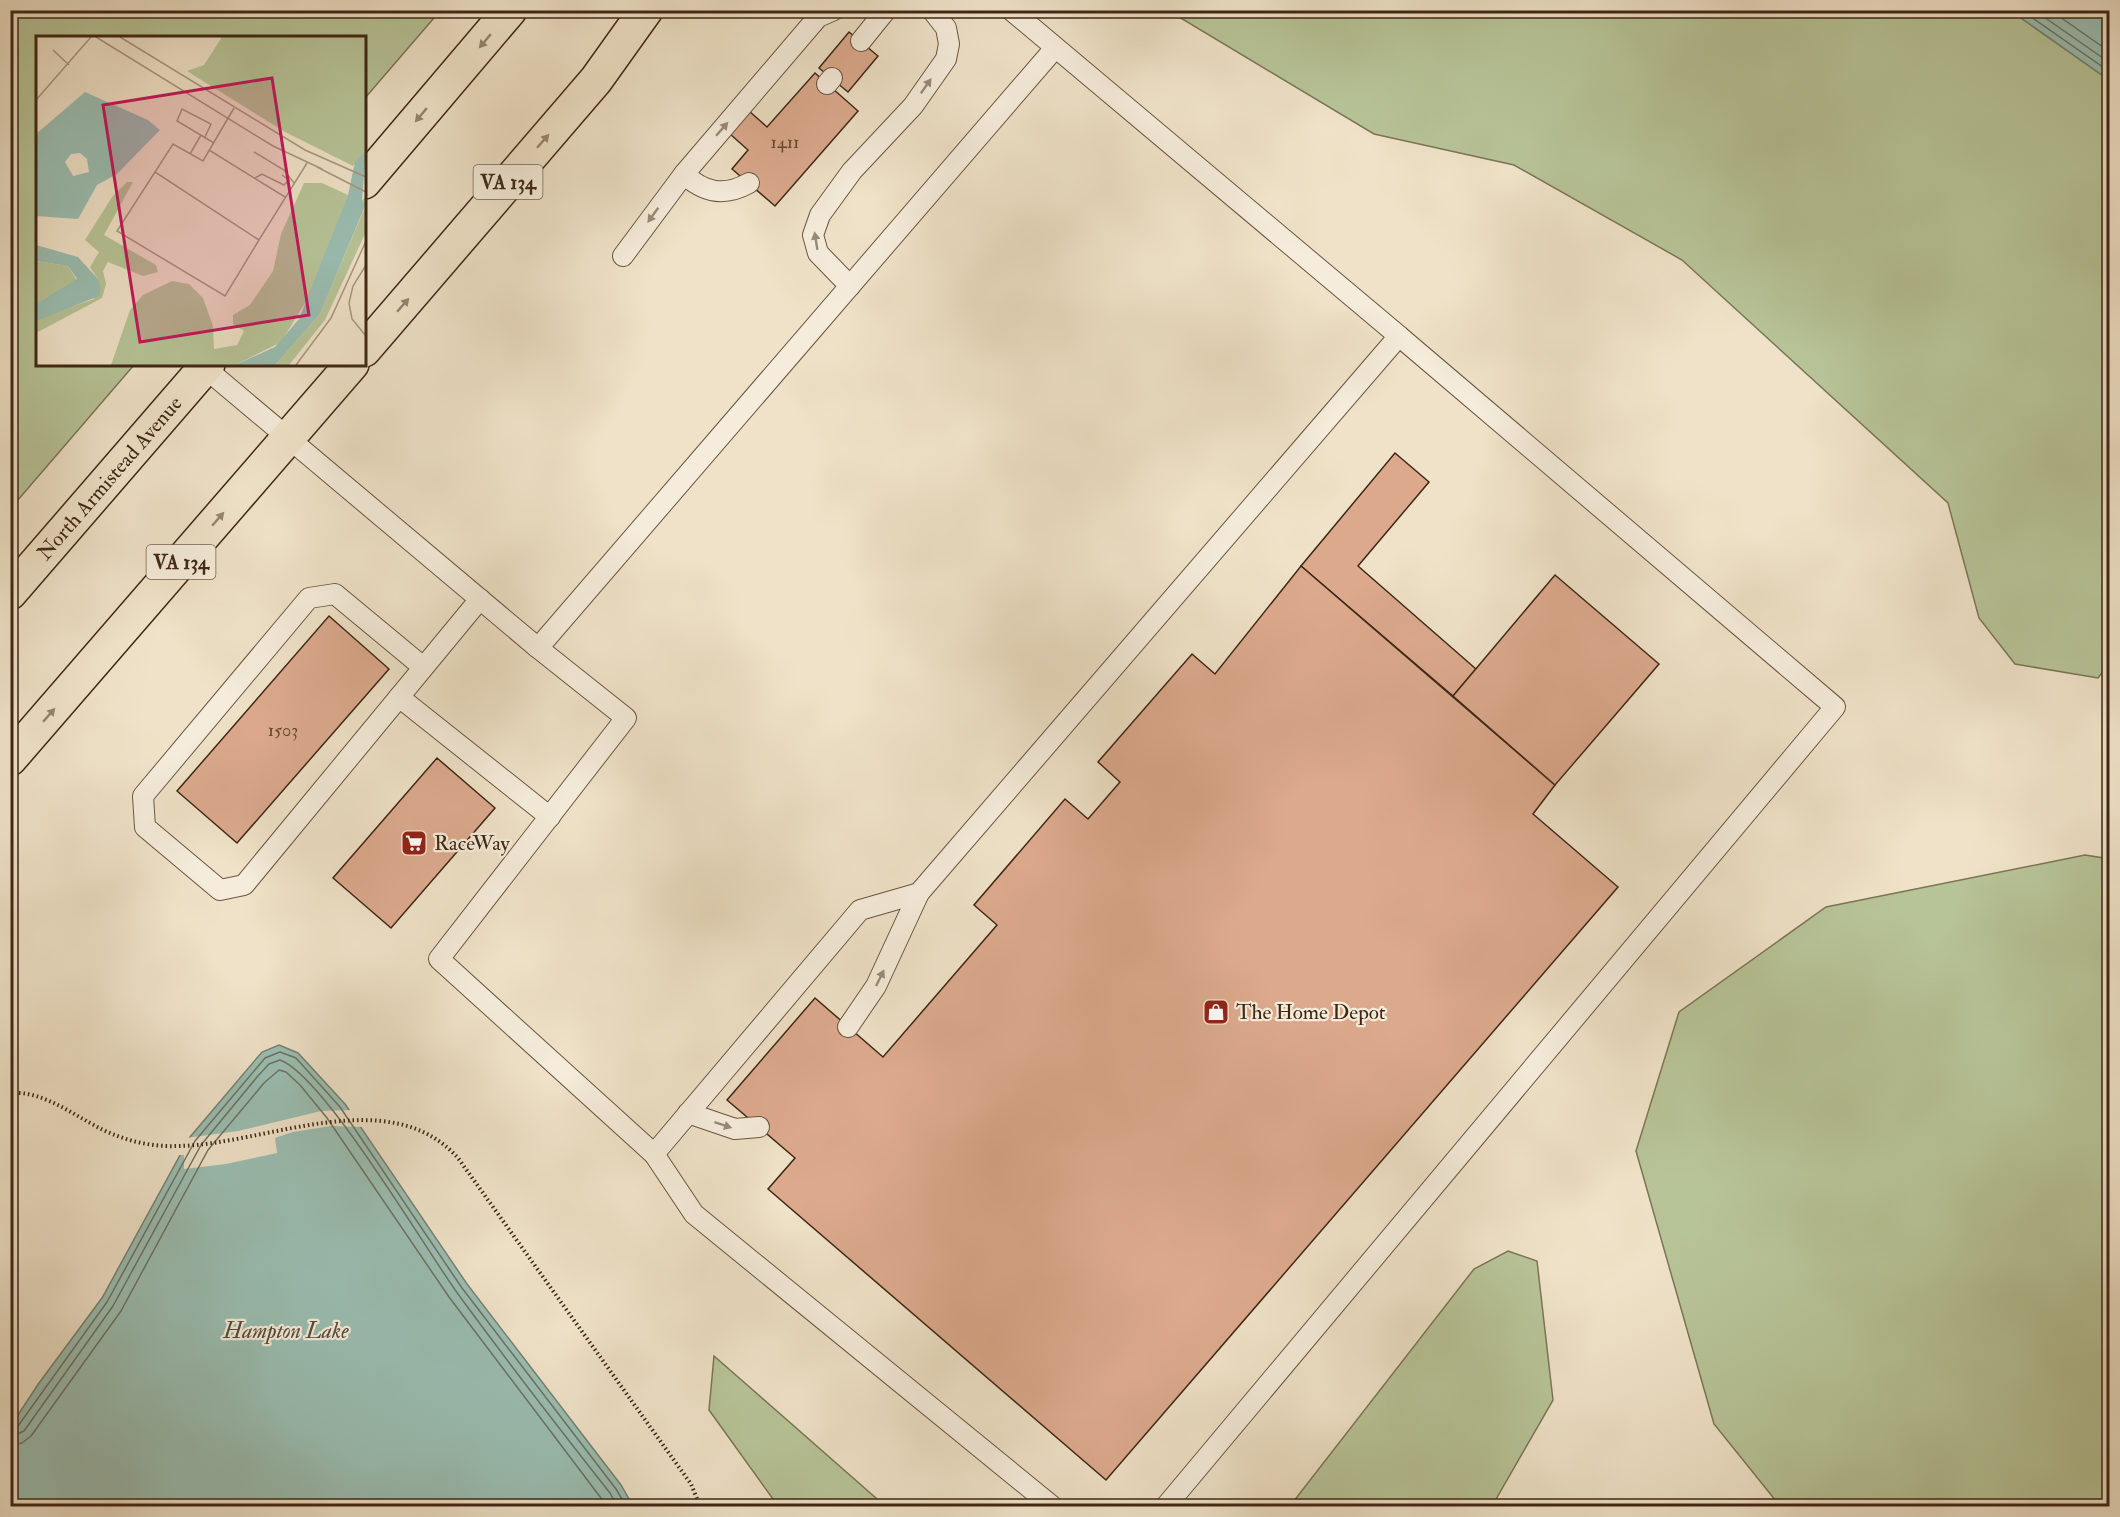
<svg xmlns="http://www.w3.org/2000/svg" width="2120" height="1517" viewBox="0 0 2120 1517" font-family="'IM FELL Double Pica',serif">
	<rect width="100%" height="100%" fill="#efe2c8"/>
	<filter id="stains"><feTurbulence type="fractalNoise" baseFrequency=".00333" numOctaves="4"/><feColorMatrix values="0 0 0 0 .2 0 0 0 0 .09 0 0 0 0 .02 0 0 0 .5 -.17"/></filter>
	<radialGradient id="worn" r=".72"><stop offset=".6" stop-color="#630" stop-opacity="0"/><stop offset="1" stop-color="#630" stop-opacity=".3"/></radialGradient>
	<g fill="#b7c498" stroke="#7b7656" stroke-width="1.5">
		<path d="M 11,10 L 440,11 L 365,98 L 364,38 L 38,38 L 38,364 L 134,365 L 11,508 Z"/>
		<path d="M 1169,11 L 2011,11 L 2109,80 L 2109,664 L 2098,678 L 2015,664 L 1979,618 L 1948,503 L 1682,260 L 1514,165 L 1374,134 Z"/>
		<path d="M 2085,855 L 2110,859 L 2109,1506 L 1780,1506 L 1714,1424 L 1636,1151 L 1679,1012 L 1826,907 Z"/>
		<path d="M 1508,1251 L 1537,1261 L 1553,1400 L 1492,1506 L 1290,1506 L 1474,1269 Z"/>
		<path d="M 714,1356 L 885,1506 L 778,1506 L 709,1410 Z"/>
	</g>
	<g fill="#9abeb2" stroke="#768273" stroke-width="1.5">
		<path d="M 2011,11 L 2109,11 L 2109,80 Z"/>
		<path d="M 279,1045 L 298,1053 L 345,1104 L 467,1284 L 621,1485 L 633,1506 L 11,1506 L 10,1427 L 39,1383 L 102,1298 L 190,1137 L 262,1052 Z"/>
	</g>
	<path fill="#efe2c8" d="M 352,1110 L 364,1127 L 331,1126 L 293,1132 L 275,1138 L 277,1153 L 226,1164 L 184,1169 L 184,1155 L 176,1155 L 186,1138 L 238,1131 L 321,1111 Z"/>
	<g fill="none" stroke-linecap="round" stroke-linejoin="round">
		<g stroke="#6c7264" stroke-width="1.5">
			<path d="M 2021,10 L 2110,72"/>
			<path d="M 2034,10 L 2110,63"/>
			<path d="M 2050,10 L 2110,52"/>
			<path d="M 10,1429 L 18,1426 L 107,1302 L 195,1141 L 265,1058 L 280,1052 L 296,1058 L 340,1107 L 462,1288 L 616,1489 L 626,1506"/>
			<path d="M 10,1437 L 24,1431 L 113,1306 L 201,1145 L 257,1077 L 269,1064 L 280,1060 C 324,1076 424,1247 458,1294 C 507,1361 558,1427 610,1493 L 617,1506"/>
			<path d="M 10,1446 L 22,1443 L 31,1436 L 121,1311 L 208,1150 L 264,1083 L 279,1070 L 286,1072 L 300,1085 L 327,1118 L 449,1297 L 607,1506"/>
		</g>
	</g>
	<g fill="#dca98d" stroke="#3f2715" stroke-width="1.5">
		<path d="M 849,32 L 878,56 L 848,92 L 819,68 Z"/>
		<path d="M 815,73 L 858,111 L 775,206 L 732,169 L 748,150 L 730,134 L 749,111 L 767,127 Z"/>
		<path d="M 1395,453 L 1429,482 L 1358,566 L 1476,669 L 1453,696 L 1301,566 Z"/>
		<path d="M 1301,566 L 1555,785 L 1533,814 L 1618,887 L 1106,1480 L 768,1189 L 795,1158 L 727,1100 L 815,998 L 883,1057 L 997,925 L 974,905 L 1065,799 L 1088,819 L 1120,782 L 1098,762 L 1192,654 L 1215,674 Z"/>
		<path d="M 1555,575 L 1659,664 L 1555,785 L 1453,696 Z"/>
		<path d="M 329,616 L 389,669 L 237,843 L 177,791 Z"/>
		<path d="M 437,758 L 495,808 L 391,928 L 333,878 Z"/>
	</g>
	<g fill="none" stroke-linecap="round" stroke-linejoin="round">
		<g stroke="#6b5642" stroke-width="22">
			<g id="service">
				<path d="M 861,41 L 886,10"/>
				<path d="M 827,84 L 832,78"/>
				<path d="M 684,174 C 704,193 724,197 749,183"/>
				<path d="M 623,256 L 684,174 L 818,17 L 834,10"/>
				<path d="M 850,286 L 818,253 L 813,235 L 820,215 L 852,171 L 913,106 L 946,59 L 949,44 L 946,28 L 932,10"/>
				<path d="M 205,368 L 538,648 L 626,718 L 439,959 L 654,1154 L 860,910 L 919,893 L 1399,336 L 1011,10"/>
				<path d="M 538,648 L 1055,48"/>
				<path d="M 423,667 L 335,594 L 309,598 L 143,796 L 145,827 L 220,890 L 244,885 L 480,599"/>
				<path d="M 399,697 L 550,817"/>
				<path d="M 848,1027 L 876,986 L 919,893"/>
				<path d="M 688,1113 L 735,1129 L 759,1127"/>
				<path d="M 654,1154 L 694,1214 L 1052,1506"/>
				<path d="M 1166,1506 L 1835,707 L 1399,336"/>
			</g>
		</g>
		<g stroke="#3f2715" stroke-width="36">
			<g id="primary">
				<path d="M 364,182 L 510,10"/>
				<path d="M 364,350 L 596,80 L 646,10"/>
				<path id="s1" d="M 10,593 L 208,364"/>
				<path d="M 10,759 L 352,364"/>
			</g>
		</g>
		<path stroke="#3f2715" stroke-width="4" stroke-dasharray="1.5 3" stroke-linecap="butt" d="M 10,1093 C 48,1090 82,1123 115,1135 C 135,1143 157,1147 178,1146 C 265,1145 389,1081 458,1158 L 691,1484 L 700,1506"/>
		<use href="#service" stroke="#f5ecdb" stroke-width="20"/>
		<use href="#primary" stroke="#efe2c8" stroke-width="33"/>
	</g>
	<defs><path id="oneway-solid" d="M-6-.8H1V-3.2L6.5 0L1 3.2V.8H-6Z" transform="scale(1.5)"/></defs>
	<g fill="#97846e">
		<use href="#oneway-solid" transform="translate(485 41) rotate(130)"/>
		<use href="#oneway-solid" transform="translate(421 115) rotate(130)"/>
		<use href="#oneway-solid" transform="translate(543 141) rotate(-49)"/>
		<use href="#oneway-solid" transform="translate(403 305) rotate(-49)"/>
		<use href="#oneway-solid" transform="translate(218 519) rotate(-49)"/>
		<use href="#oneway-solid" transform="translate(49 715) rotate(-49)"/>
	</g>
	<g fill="#9a8a78">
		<use href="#oneway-solid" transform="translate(926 86) rotate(-55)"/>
		<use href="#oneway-solid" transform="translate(722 129) rotate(-49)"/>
		<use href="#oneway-solid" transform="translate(653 215) rotate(126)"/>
		<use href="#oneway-solid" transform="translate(816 241) rotate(-99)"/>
		<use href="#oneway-solid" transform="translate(880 978) rotate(-64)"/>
		<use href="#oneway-solid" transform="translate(723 1125) rotate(18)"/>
	</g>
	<defs>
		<g id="supermarket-square" transform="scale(1.35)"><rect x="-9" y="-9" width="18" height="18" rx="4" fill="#8f2418" stroke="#f5ecdb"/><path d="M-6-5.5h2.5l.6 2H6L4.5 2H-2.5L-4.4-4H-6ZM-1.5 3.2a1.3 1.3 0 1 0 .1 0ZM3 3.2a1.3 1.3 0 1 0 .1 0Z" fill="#fff"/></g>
		<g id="shop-square" transform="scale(1.35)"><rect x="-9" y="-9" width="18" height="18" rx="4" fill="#8f2418" stroke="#f5ecdb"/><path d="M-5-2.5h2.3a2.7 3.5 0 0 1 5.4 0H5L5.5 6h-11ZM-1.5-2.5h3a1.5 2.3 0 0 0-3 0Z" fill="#fff"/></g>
	</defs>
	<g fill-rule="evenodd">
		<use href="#supermarket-square" x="414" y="843"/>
		<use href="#shop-square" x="1216" y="1012"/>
	</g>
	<g text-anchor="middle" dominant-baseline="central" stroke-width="4.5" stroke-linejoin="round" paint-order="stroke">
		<g font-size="18" fill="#664833">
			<text x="785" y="142">1411</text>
			<text x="283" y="730">1503</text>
		</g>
		<g fill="#f5ecdb" stroke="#766250" stroke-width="1.5">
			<rect x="473.5" y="165" width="69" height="34" rx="4.5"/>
			<rect x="146.5" y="545" width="69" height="34" rx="4.5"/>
		</g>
		<g font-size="20" font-weight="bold" fill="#3f2715">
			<text x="508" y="182">VA 134</text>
			<text x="181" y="562">VA 134</text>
		</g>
		<g font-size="21" fill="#3f2715" stroke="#f5ecdb">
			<text stroke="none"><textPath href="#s1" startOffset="152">North Armistead Avenue</textPath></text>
		</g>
		<g font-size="21" fill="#3f2715" stroke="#f5ecdb" text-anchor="start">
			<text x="434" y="843">RaceWay</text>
			<text x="1236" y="1012">The Home Depot</text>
		</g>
		<g font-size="22" font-style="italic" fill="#564d3c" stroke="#f5ecdb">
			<text x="286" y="1331">Hampton Lake</text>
		</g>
	</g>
	<g transform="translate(36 36)">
		<rect width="330" height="330" fill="#efe2c8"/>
		<path d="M 186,1 L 330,1 L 330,114 L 317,130 L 249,96 L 151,35 L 168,29 ZM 91,146 L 97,146 L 68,199 L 120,229 L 122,236 L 107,240 L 72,226 L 67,235 L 70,248 L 66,262 L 0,297 L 0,285 L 4,282 L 58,263 L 62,243 L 54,231 L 63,216 L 49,204 L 76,161 ZM 268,147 L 286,147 L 312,159 L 274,259 L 245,306 L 199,329 L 75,329 L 94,274 L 107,259 L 136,245 L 153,248 L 167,262 L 177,290 L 178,313 L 201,309 L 208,295 L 197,288 L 197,279 L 214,269 L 237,235 L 245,198 ZM 330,161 L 330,196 L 289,284 L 253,329 L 239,329 L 284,278 L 329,171 L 326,164 ZM 0,225 L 32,230 L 41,245 L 0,268 Z" fill="#b7c498"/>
		<path d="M 49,56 L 112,84 L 124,94 L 81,138 L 61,149 L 42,183 L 0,180 L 0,98 ZM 44,117 L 51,123 L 53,136 L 37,140 L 29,126 L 35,118 ZM 330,114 L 326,164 L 329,170 L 284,278 L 239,329 L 199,329 L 239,311 L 263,283 L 312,159 L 319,126 ZM 0,209 L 42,221 L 62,243 L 65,252 L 63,260 L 0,285 L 0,268 L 41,243 L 32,230 L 0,225 Z" fill="#9abeb2" fill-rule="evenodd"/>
		<path fill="none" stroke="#a99780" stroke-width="1.5" d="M 60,1 L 237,110 L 286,133M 84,1 L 269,114 L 330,141M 17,14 L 33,29M 0,64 L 55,1M 198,72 L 167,125 L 137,108 L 119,136 L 223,204 L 271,127M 169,101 L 175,88 L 146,73 L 141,85 L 178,107M 173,114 L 249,161M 218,116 L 248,134 L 258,147M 154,118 L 165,99M 281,131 L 330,156M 119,136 L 81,195 L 189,260 L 223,204M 219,142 L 226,138 L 248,149 L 253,144 L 246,139M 330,229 L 317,250 L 313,267 L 316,283 L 330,300M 260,329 L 295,282 L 330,205"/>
		<path fill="#c2185b" fill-opacity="0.15" stroke="#c2185b" stroke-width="3" d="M 236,42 L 273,279 L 104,306 L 67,69 Z"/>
		<rect width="330" height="330" fill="none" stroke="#3f2715" stroke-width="3"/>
	</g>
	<rect width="2120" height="1517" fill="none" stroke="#efe2c8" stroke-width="36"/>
	<rect x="12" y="12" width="2096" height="1493" fill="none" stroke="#3f2715" stroke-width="3"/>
	<rect x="18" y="18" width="2084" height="1481" fill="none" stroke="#3f2715" stroke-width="1.5"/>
	<rect width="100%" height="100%" filter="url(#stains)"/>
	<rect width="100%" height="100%" fill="url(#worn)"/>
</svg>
